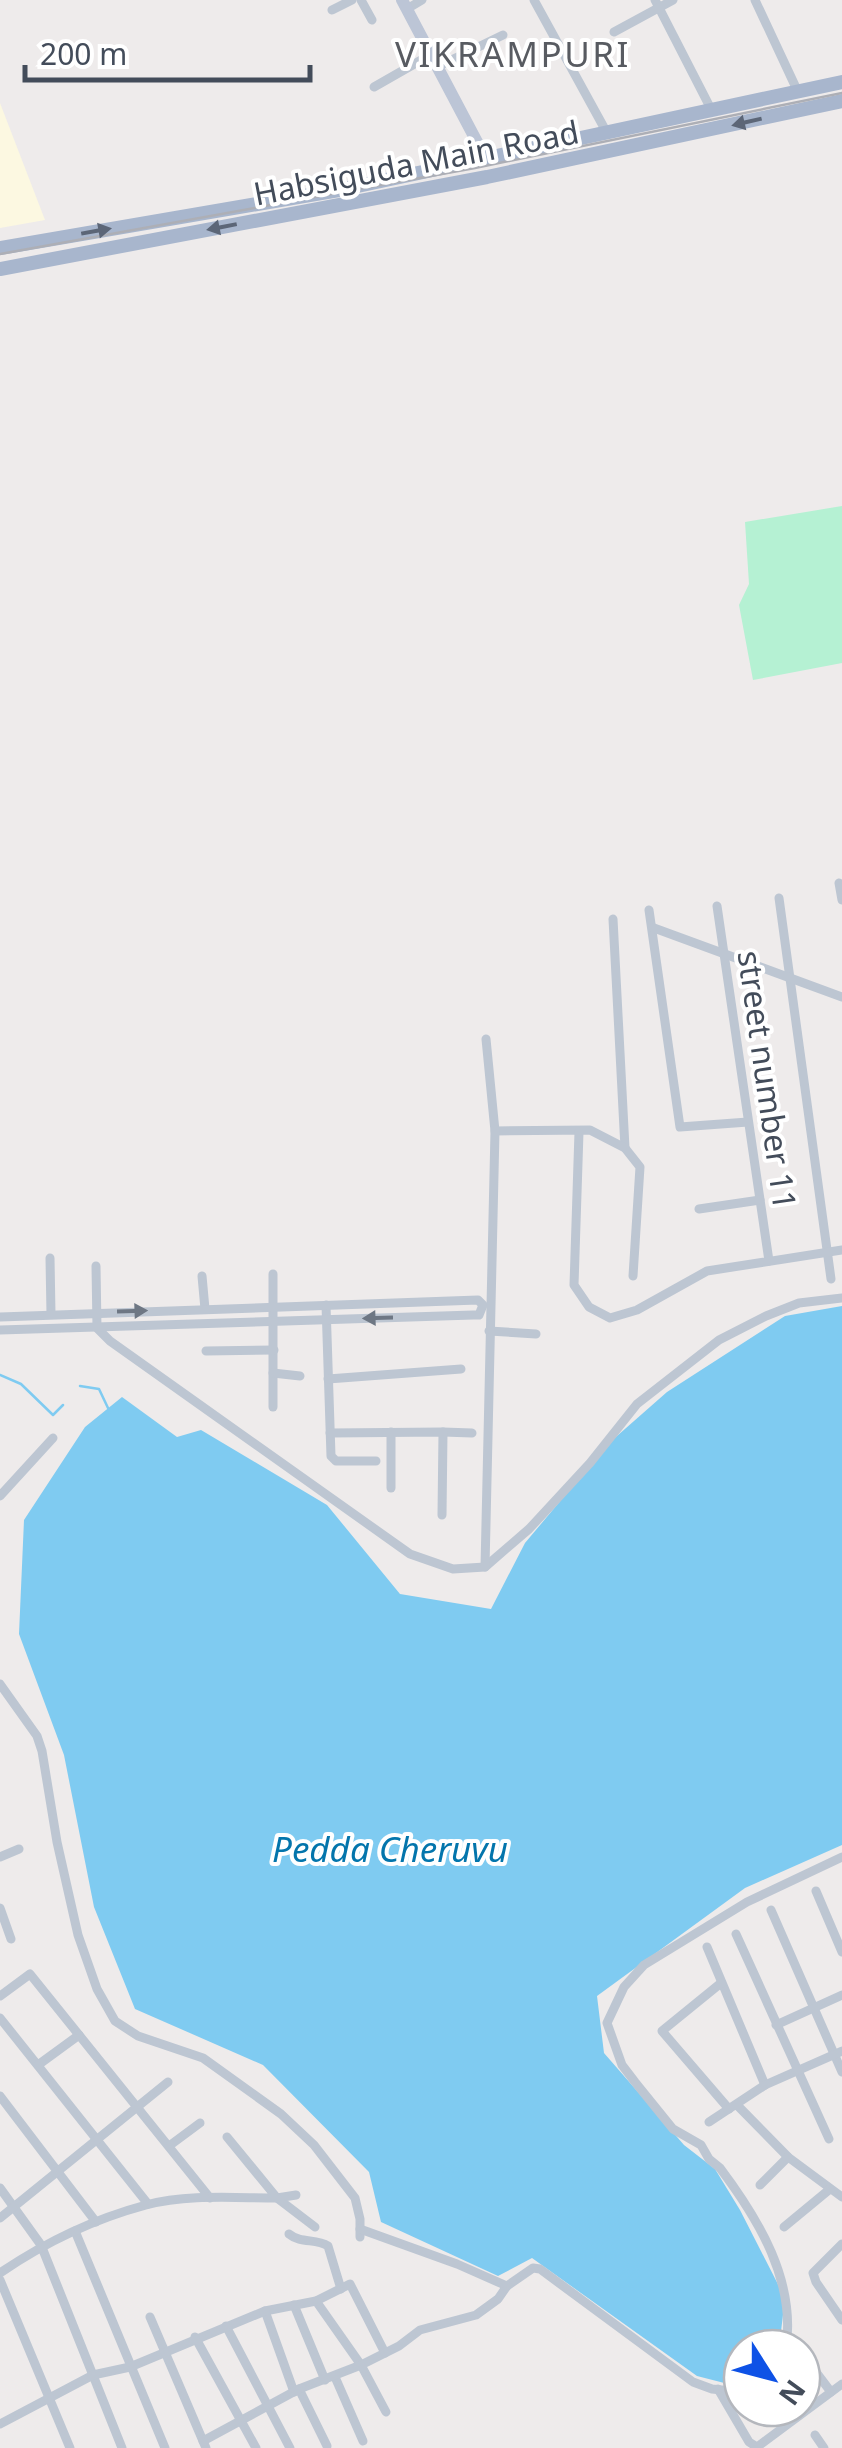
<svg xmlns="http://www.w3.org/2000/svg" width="842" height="2448" viewBox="0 0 842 2448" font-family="'Noto Sans',sans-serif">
	<rect width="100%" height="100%" fill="#eeebeb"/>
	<path fill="#fcf8e1" d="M 0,103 L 45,220 L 0,228 Z"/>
	<path fill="#b5f1d3" d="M 842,506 L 842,663 L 753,680 L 739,605 L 749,584 L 745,522 Z"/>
	<path fill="#7fcbf1" d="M 842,1306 L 842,1845 L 745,1888 L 597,1996 L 604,2053 L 684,2145 L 715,2169 L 740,2210 L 785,2298 L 779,2348 L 742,2348 L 742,2385 L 736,2386 L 697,2376 L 532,2258 L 498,2276 L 381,2222 L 369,2172 L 263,2065 L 135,2009 L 94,1907 L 64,1755 L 19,1634 L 24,1520 L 85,1427 L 122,1397 L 177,1437 L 201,1430 L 327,1505 L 400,1594 L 491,1609 L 525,1543 L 609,1443 L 667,1392 L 785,1316 Z"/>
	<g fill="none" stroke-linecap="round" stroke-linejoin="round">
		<g stroke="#7fcbf1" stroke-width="2.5">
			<path d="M 0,1375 L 21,1384 L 53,1415 L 63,1405"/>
			<path d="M 80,1386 L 99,1389 L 108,1408"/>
		</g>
		<g stroke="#bdc6d2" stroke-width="9">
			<path d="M 361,0 L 372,20"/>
			<path d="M 534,0 L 607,133"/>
			<path d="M 655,0 L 712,111"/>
			<path d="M 755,0 L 798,92"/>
			<path d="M 407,9 L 422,0"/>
			<path d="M 332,10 L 352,0"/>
			<path d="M 614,32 L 673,0"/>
			<path d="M 437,67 L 503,35"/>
			<path d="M 374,87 L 430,55"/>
			<path d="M 839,883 L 842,900"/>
			<path d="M 779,898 L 831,1279"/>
			<path d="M 717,906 L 769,1261"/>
			<path d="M 649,910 L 680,1127 L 748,1122"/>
			<path d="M 613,919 L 625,1148"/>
			<path d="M 654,928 L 842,997"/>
			<path d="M 495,1131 L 590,1130 L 625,1148 L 640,1167 L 633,1276"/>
			<path d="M 579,1132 L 574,1285 L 589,1307 L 610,1318 L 637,1310 L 707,1271 L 842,1250"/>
			<path d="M 699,1209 L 760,1200"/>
			<path d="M 50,1258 L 51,1314"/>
			<path d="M 96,1266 L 97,1328 L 110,1341 L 410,1554 L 453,1569 L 485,1567 L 529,1529 L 590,1463 L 637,1404 L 719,1340 L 766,1316 L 799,1303 L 842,1298"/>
			<path d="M 273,1274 L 273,1407"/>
			<path d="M 202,1276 L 205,1309"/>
			<path d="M 326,1305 L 331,1456 L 336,1461 L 376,1461"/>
			<path d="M 0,1317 L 478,1300 L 483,1305 L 479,1315 L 473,1315 L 0,1330"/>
			<path d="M 489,1331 L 536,1334"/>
			<path d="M 206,1351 L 274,1350"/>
			<path d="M 273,1373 L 300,1376"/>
			<path d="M 328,1379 L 461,1369"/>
			<path d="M 443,1432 L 472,1433"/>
			<path d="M 330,1433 L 443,1432 L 442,1515"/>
			<path d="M 391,1488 L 391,1432"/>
			<path d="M 0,1496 L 53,1438"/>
			<path d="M 485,1567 L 495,1131 L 486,1039"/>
			<path d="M 0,1684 L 37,1736 L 42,1751 L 57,1842 L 78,1935 L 97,1989 L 115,2021 L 138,2036 L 203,2058 L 281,2114 L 314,2145 L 355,2198 L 360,2219 L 360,2237"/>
			<path d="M 0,1857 L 19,1849"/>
			<path d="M 816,1891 L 842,1952"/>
			<path d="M 0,1908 L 11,1939"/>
			<path d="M 771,1910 L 842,2072"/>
			<path d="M 736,1934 L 829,2139"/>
			<path d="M 707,1947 L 765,2085"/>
			<path d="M 721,1983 L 662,2031 L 729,2109"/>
			<path d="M 0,1996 L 30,1974 L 210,2198"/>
			<path d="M 0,2018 L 148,2204"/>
			<path d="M 776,2025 L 842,1995"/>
			<path d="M 38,2065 L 79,2035"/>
			<path d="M 0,2096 L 96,2222"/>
			<path d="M 737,2105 L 788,2157 L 842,2197"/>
			<path d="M 709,2122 L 765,2085 L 842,2051"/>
			<path d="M 169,2146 L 200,2123"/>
			<path d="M 760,2185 L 788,2157"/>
			<path d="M 0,2188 L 41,2245 L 122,2448"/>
			<path d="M 296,2195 L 277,2198 L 315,2227"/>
			<path d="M 0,2218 L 168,2082"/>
			<path d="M 784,2227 L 830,2189"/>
			<path d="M 360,2229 L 457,2264 L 507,2286 L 533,2268 L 540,2269 L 693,2382 L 712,2389 L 742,2392"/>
			<path d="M 75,2231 L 165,2448"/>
			<path d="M 289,2234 C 301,2244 316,2238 328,2246 L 341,2289"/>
			<path d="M 842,2244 L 813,2273 L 816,2282 L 842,2320"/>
			<path d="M 0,2273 C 44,2243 94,2219 146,2205 C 187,2194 234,2198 277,2198 L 227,2137"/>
			<path d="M 0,2280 L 70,2448"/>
			<path d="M 316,2301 L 361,2365 L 386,2412"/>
			<path d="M 294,2305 L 325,2380"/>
			<path d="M 265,2311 L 294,2392"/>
			<path d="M 150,2317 L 206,2448"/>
			<path d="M 226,2326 L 290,2448"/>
			<path d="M 195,2337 L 256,2448"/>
			<path d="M 786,2348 C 796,2281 759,2220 720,2168 L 709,2159 L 701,2145 L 673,2129 L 635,2082 L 622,2065 L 607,2023 L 624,1987 L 644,1965 L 747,1902 L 842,1857"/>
			<path d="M 803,2355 L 831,2392"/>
			<path d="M 335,2377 L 363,2441"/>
			<path d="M 299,2389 L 327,2446"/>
			<path d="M 718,2389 L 749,2442 L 757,2447 L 842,2384"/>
			<path d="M 0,2424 L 93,2375 L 130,2367 L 265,2311 L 316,2301 L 350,2284 L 385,2353"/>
			<path d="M 815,2435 L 824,2448"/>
			<path d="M 203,2441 L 299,2389 L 361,2365 L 399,2346 L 420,2330 L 476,2315 L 498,2299 L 507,2286"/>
		</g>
		<path stroke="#bcc5d6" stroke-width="12" d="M 402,0 L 486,159"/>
		<g stroke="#a8b6cd" stroke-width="14">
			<path d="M 0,248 L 339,190 L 842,82"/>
			<path d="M 0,269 L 487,177 L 842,101"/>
		</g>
		<path stroke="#adafb6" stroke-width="2.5" d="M 0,254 L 475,168 L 842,93"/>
	</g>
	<defs><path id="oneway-solid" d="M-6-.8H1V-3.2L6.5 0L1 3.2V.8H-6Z" transform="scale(2.5)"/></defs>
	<g fill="#5c6677">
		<use href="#oneway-solid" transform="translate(747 122) rotate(167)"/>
		<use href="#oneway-solid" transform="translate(222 227) rotate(169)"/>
		<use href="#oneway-solid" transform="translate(96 231) rotate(-10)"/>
	</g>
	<g fill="#6e7784">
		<use href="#oneway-solid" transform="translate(132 1311) rotate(-2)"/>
		<use href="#oneway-solid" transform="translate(378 1318) rotate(178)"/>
	</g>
	<g text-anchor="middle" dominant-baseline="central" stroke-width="8" stroke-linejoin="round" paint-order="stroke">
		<g font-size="32" fill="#434c5a" stroke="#fff">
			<text transform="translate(416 162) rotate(-11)">Habsiguda Main Road</text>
			<text transform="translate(768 1080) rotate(82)">street number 11</text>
		</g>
		<g font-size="35" letter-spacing="2.5" fill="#585b61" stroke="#fff">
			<text x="513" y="53">VIKRAMPURI</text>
		</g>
		<g font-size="35" font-style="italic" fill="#0375ac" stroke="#fff">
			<text x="390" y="1848">Pedda Cheruvu</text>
		</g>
	</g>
	<g transform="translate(772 2378) rotate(126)"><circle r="48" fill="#ffffff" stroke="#b4b7bd" stroke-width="2.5"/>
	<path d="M0-8L18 38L0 25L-18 38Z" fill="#0e52e6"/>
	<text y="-15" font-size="28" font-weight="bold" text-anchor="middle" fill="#434c5a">N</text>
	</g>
	<path d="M25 65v15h285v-15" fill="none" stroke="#434c5a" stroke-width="5"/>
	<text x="40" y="65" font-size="30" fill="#434c5a" stroke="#ffffff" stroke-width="8" paint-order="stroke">200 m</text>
</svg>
